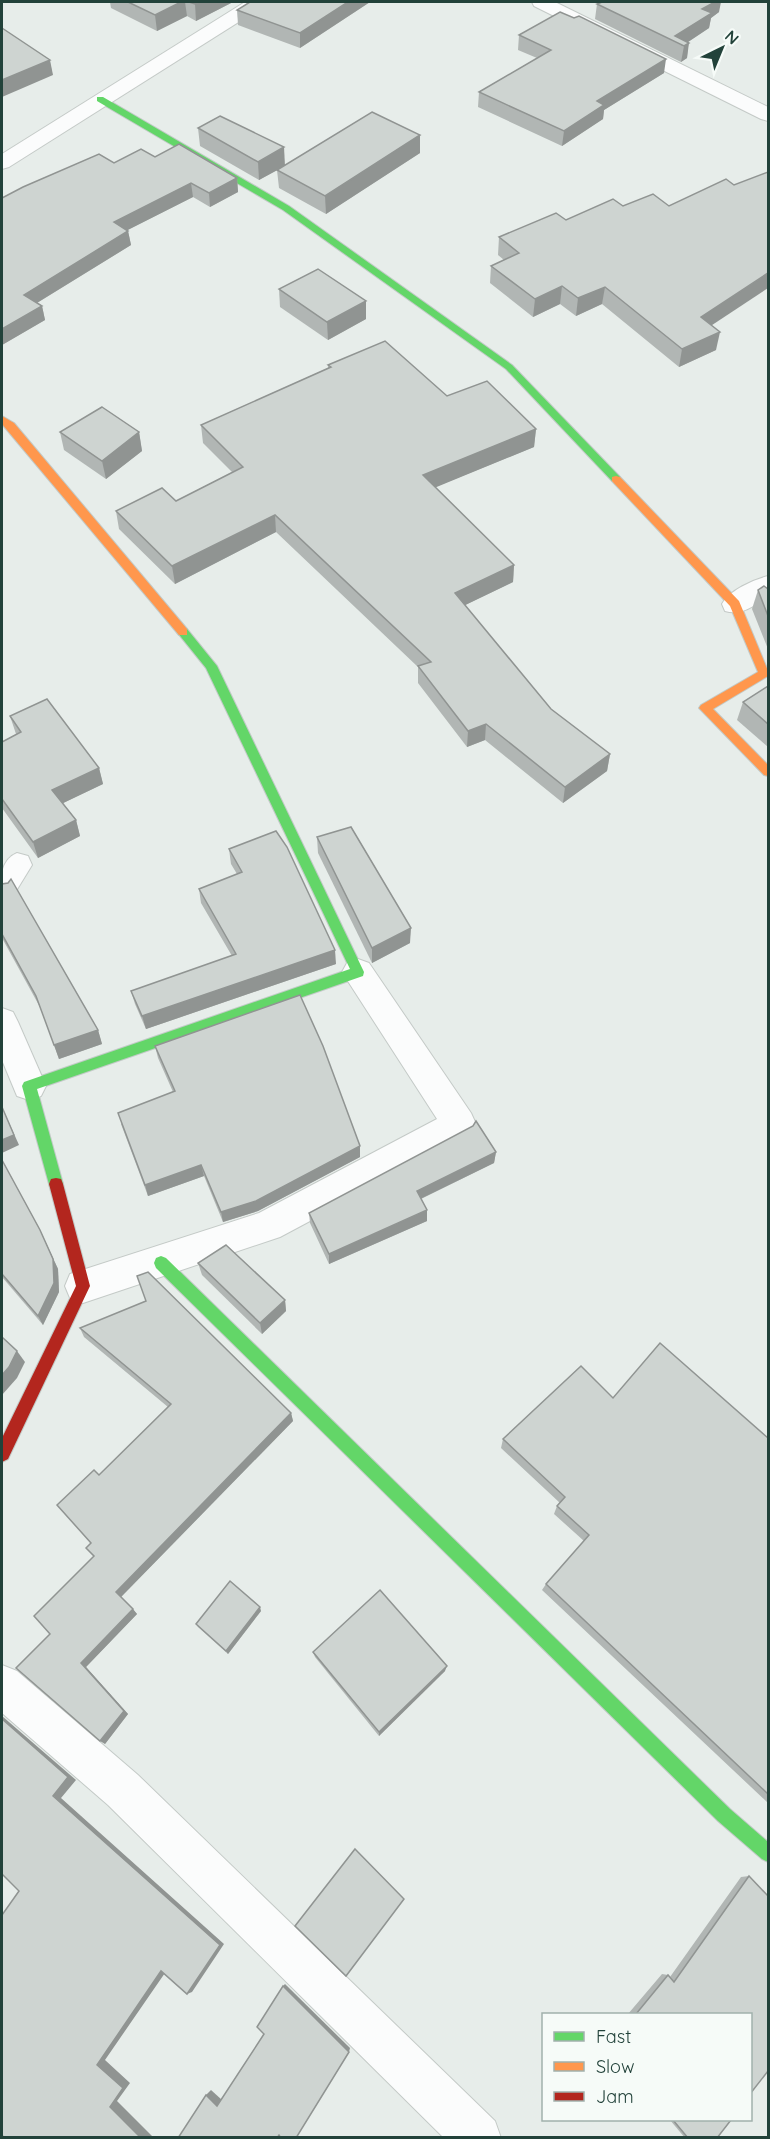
<svg xmlns="http://www.w3.org/2000/svg" width="770" height="2139" viewBox="0 0 770 2139" font-family="Quicksand,sans-serif">
	<rect width="100%" height="100%" fill="#e7edea"/>
	<g fill="none" stroke-linecap="round" stroke-linejoin="round">
		<g stroke="#c4cac7" stroke-width="2">
			<g id="street">
				<path d="M 245,2 L 266,2 L 264,6 L 9,167 L 2,169 L 2,154 Z"/>
				<path d="M 532,2 L 555,2 L 768,107 L 768,121 L 761,119 L 534,6 Z"/>
				<path d="M 768,576 L 768,597 C 754,605 742,616 725,611 L 722,604 C 730,590 753,580 768,576 Z"/>
				<path d="M 17,853 L 28,856 L 32,865 L 13,896 L 2,899 C 0,880 0,860 17,853 Z"/>
				<path d="M 358,959 L 369,963 L 471,1113 L 476,1124 L 471,1135 L 280,1237 L 83,1303 L 70,1298 L 65,1286 L 70,1274 L 259,1213 L 437,1119 L 342,972 L 347,963 Z"/>
				<path d="M 2,1008 L 13,1012 L 18,1022 L 46,1086 L 41,1096 L 29,1100 L 17,1096 L 2,1060 Z"/>
				<path d="M 2,1665 L 17,1671 L 138,1775 L 495,2121 L 501,2138 L 444,2138 L 108,1805 L 2,1713 Z"/>
			</g>
		</g>
		<g stroke="#c2cac7" stroke-width="2">
			<g id="fast">
				<path d="M 97,97 L 103,97 L 289,206 L 512,365 L 620,477 L 620,481 L 612,481 L 506,369 L 283,210 L 97,101 Z"/>
				<path d="M 183,628 L 187,629 L 217,666 L 364,972 L 363,976 L 37,1089 L 63,1184 L 61,1189 L 56,1190 L 51,1189 L 49,1184 L 22,1086 L 24,1082 L 350,969 L 206,668 L 177,632 Z"/>
				<path d="M 161,1256 L 166,1258 L 730,1809 L 768,1842 L 768,1862 L 762,1859 L 718,1821 L 156,1268 L 154,1263 L 156,1258 Z"/>
			</g>
		</g>
		<g stroke="#c2cac7" stroke-width="2">
			<g id="slow">
				<path d="M 2,416 L 14,423 L 187,629 L 187,635 L 179,635 L 2,424 Z"/>
				<path d="M 616,476 L 620,477 L 739,601 L 768,671 L 768,676 L 713,709 L 768,765 L 768,776 L 764,775 L 699,708 L 701,705 L 758,672 L 730,606 L 612,481 L 612,477 Z"/>
			</g>
		</g>
		<g stroke="#c2cac7" stroke-width="2">
			<path id="jam" d="M 56,1178 L 61,1179 L 63,1184 L 90,1286 L 8,1459 L 2,1462 L 2,1438 L 76,1286 L 49,1184 L 51,1179 Z"/>
		</g>
		<use href="#street" fill="#fbfcfc" fill-rule="evenodd"/>
		<use href="#fast" fill="#63d668" fill-rule="evenodd"/>
		<use href="#slow" fill="#ff974d" fill-rule="evenodd"/>
		<use href="#jam" fill="#b3261e" fill-rule="evenodd"/>
	</g>
	<g fill="#b1b6b4">
		<path d="M 110,2 L 233,2 L 196,21 L 187,16 L 157,31 L 111,8 Z"/>
		<path d="M 250,2 L 370,2 L 300,48 L 238,25 L 237,10 Z"/>
		<path d="M 597,4 L 719,12 L 711,18 L 709,28 L 688,42 L 687,58 L 681,62 L 595,19 Z"/>
		<path d="M 519,35 L 664,73 L 604,110 L 603,119 L 562,146 L 478,107 L 479,92 L 537,58 L 518,50 Z"/>
		<path d="M 198,128 L 285,166 L 420,135 L 420,153 L 326,214 L 279,188 L 277,170 L 282,167 L 259,180 L 200,146 Z"/>
		<path d="M 155,157 L 237,178 L 238,192 L 210,207 L 193,197 L 127,230 L 128,231 L 131,245 L 37,303 L 42,306 L 45,320 L 2,345 L 2,198 L 114,163 Z"/>
		<path d="M 734,185 L 711,325 L 716,350 L 679,367 L 602,304 L 576,316 L 560,304 L 533,317 L 490,283 L 491,266 L 504,260 L 498,255 L 499,237 L 623,206 L 669,206 Z"/>
		<path d="M 279,289 L 366,319 L 328,340 L 280,307 Z"/>
		<path d="M 328,365 L 447,396 L 536,429 L 534,447 L 435,487 L 514,565 L 513,582 L 465,605 L 551,709 L 610,754 L 607,771 L 563,803 L 485,740 L 467,747 L 418,683 L 418,667 L 276,532 L 175,584 L 119,529 L 116,511 L 176,501 L 232,472 L 203,443 L 201,425 L 328,368 Z"/>
		<path d="M 60,432 L 139,432 L 142,451 L 106,479 L 64,450 Z"/>
		<path d="M 768,589 L 768,649 L 752,609 L 758,590 Z"/>
		<path d="M 768,686 L 768,747 L 737,720 L 743,702 Z"/>
		<path d="M 10,716 L 99,768 L 103,784 L 63,803 L 76,820 L 80,836 L 38,858 L 2,808 L 2,742 L 16,734 Z"/>
		<path d="M 317,837 L 410,943 L 372,963 L 318,853 Z"/>
		<path d="M 229,849 L 336,964 L 146,1029 L 135,1004 L 131,991 L 232,956 L 201,903 L 199,889 L 237,874 L 231,864 Z"/>
		<path d="M 2,884 L 98,1030 L 102,1044 L 59,1059 L 41,1009 L 2,938 Z"/>
		<path d="M 155,1046 L 360,1146 L 360,1157 L 258,1211 L 223,1222 L 204,1176 L 148,1196 L 121,1124 L 173,1092 L 158,1058 Z"/>
		<path d="M 496,1152 L 494,1163 L 421,1199 L 427,1210 L 427,1221 L 329,1264 L 310,1223 L 309,1213 Z"/>
		<path d="M 2,1160 L 40,1230 L 58,1269 L 59,1292 L 43,1325 L 2,1277 Z"/>
		<path d="M 198,1263 L 285,1300 L 286,1311 L 262,1334 L 202,1275 Z"/>
		<path d="M 80,1328 L 291,1413 L 293,1421 L 121,1597 L 137,1614 L 86,1667 L 128,1714 L 105,1744 L 50,1634 L 94,1557 L 86,1548 L 91,1543 L 99,1475 L 168,1407 L 84,1337 Z"/>
		<path d="M 613,1398 L 768,1438 L 768,1803 L 542,1590 L 546,1584 L 584,1541 L 554,1514 L 557,1506 L 560,1503 L 501,1448 L 503,1439 Z"/>
		<path d="M 261,1611 L 228,1654 L 198,1627 L 196,1624 Z"/>
		<path d="M 313,1652 L 445,1671 L 379,1736 L 315,1657 Z"/>
		<path d="M 749,1876 L 750,2014 L 628,2014 L 662,1974 L 668,1975 L 670,1977 L 741,1877 Z"/>
		<path d="M 670,2120 L 731,2120 L 717,2138 L 685,2138 Z"/>
	</g>
	<g fill="#909492">
		<path d="M 181,2 L 185,2 L 187,16 L 157,31 L 155,15 Z"/>
		<path d="M 200,2 L 233,2 L 196,21 L 195,4 Z"/>
		<path d="M 348,2 L 370,2 L 300,48 L 300,33 Z"/>
		<path d="M 715,2 L 721,2 L 719,12 L 711,18 L 709,28 L 682,46 L 675,36 L 702,9 Z"/>
		<path d="M 689,43 L 687,58 L 681,62 L 684,46 Z"/>
		<path d="M 666,59 L 664,73 L 604,110 L 603,119 L 562,146 L 564,131 L 597,101 Z"/>
		<path d="M 50,60 L 53,75 L 2,97 L 2,80 Z"/>
		<path d="M 420,135 L 420,153 L 326,214 L 325,196 Z"/>
		<path d="M 284,147 L 285,166 L 259,180 L 258,162 Z"/>
		<path d="M 237,178 L 238,192 L 210,207 L 209,193 Z"/>
		<path d="M 191,183 L 193,197 L 116,236 L 114,222 Z"/>
		<path d="M 128,231 L 131,245 L 27,309 L 24,295 Z"/>
		<path d="M 768,273 L 768,288 L 697,335 L 701,317 Z"/>
		<path d="M 562,286 L 560,304 L 533,317 L 535,299 Z"/>
		<path d="M 605,287 L 602,304 L 576,316 L 578,298 Z"/>
		<path d="M 366,301 L 366,319 L 328,340 L 327,322 Z"/>
		<path d="M 42,306 L 45,320 L 2,345 L 2,329 Z"/>
		<path d="M 720,332 L 716,350 L 679,367 L 682,349 Z"/>
		<path d="M 536,429 L 534,447 L 422,493 L 423,475 Z"/>
		<path d="M 139,432 L 142,451 L 106,479 L 102,461 Z"/>
		<path d="M 275,515 L 276,532 L 175,584 L 172,566 Z"/>
		<path d="M 514,565 L 513,582 L 455,610 L 455,593 Z"/>
		<path d="M 486,724 L 485,740 L 467,747 L 468,731 Z"/>
		<path d="M 610,754 L 607,771 L 563,803 L 565,787 Z"/>
		<path d="M 99,768 L 103,784 L 57,806 L 52,790 Z"/>
		<path d="M 76,820 L 80,836 L 38,858 L 33,842 Z"/>
		<path d="M 411,928 L 410,943 L 372,963 L 372,948 Z"/>
		<path d="M 335,950 L 336,964 L 146,1029 L 142,1016 Z"/>
		<path d="M 98,1030 L 102,1044 L 59,1059 L 54,1045 Z"/>
		<path d="M 2,1107 L 19,1145 L 2,1153 Z"/>
		<path d="M 360,1146 L 360,1157 L 258,1211 L 223,1222 L 221,1212 Z"/>
		<path d="M 496,1152 L 494,1163 L 416,1201 L 417,1191 Z"/>
		<path d="M 201,1165 L 204,1176 L 148,1196 L 145,1185 Z"/>
		<path d="M 427,1210 L 427,1221 L 329,1264 L 329,1254 Z"/>
		<path d="M 40,1230 L 58,1269 L 59,1292 L 43,1325 L 38,1316 Z"/>
		<path d="M 285,1300 L 286,1311 L 262,1334 L 260,1323 Z"/>
		<path d="M 17,1351 L 25,1362 L 17,1378 L 2,1395 L 2,1375 Z"/>
		<path d="M 291,1413 L 293,1421 L 121,1597 L 116,1592 Z"/>
		<path d="M 260,1607 L 261,1611 L 228,1654 L 226,1651 Z"/>
		<path d="M 133,1609 L 137,1614 L 86,1667 L 128,1714 L 105,1744 L 100,1741 L 81,1663 Z"/>
		<path d="M 447,1666 L 445,1671 L 379,1736 L 379,1732 Z"/>
		<path d="M 2,1716 L 76,1780 L 61,1798 L 224,1944 L 192,1992 L 187,1994 L 2,1719 Z"/>
		<path d="M 167,1970 L 105,2060 L 130,2083 L 117,2101 L 154,2138 L 141,2138 L 110,2107 L 97,2065 L 161,1971 Z"/>
		<path d="M 285,1984 L 350,2048 L 349,2052 L 283,1986 Z"/>
		<path d="M 211,2090 L 222,2100 L 217,2106 L 206,2095 Z"/>
	</g>
	<g fill="#ced4d1" stroke="#909492" stroke-width="1.5">
		<path d="M 128,2 L 181,2 L 155,15 Z"/>
		<path d="M 189,2 L 200,2 L 195,4 Z"/>
		<path d="M 250,2 L 348,2 L 300,33 L 237,10 Z"/>
		<path d="M 602,2 L 715,2 L 702,9 L 712,13 L 675,36 L 689,43 L 684,46 L 597,4 Z"/>
		<path d="M 560,12 L 574,18 L 579,16 L 666,59 L 597,101 L 604,105 L 564,131 L 479,92 L 551,50 L 519,35 Z"/>
		<path d="M 2,28 L 50,60 L 2,80 Z"/>
		<path d="M 372,112 L 420,135 L 325,196 L 277,170 Z"/>
		<path d="M 220,116 L 284,147 L 258,162 L 198,128 Z"/>
		<path d="M 179,144 L 237,178 L 209,193 L 191,183 L 114,222 L 128,231 L 24,295 L 42,306 L 2,329 L 2,198 L 23,187 L 99,154 L 114,163 L 141,149 L 155,157 Z"/>
		<path d="M 768,172 L 768,273 L 701,317 L 720,332 L 682,349 L 605,287 L 578,298 L 562,286 L 535,299 L 491,266 L 519,253 L 499,237 L 556,213 L 566,220 L 613,199 L 623,206 L 653,194 L 669,206 L 726,179 L 734,185 Z"/>
		<path d="M 318,269 L 366,301 L 327,322 L 279,289 Z"/>
		<path d="M 385,341 L 447,396 L 487,381 L 536,429 L 423,475 L 514,565 L 455,593 L 551,709 L 610,754 L 565,787 L 486,724 L 468,731 L 418,666 L 431,662 L 275,515 L 172,566 L 116,511 L 162,488 L 176,501 L 243,467 L 201,425 L 331,367 L 328,365 Z"/>
		<path d="M 102,407 L 139,432 L 102,461 L 60,432 Z"/>
		<path d="M 764,586 L 768,589 L 768,616 L 758,590 Z"/>
		<path d="M 768,686 L 768,724 L 743,702 Z"/>
		<path d="M 47,699 L 99,768 L 52,790 L 76,820 L 33,842 L 2,799 L 2,742 L 21,732 L 10,716 Z"/>
		<path d="M 351,827 L 411,928 L 372,948 L 317,837 Z"/>
		<path d="M 276,831 L 287,847 L 335,950 L 142,1016 L 131,991 L 236,954 L 199,889 L 242,872 L 229,849 Z"/>
		<path d="M 11,879 L 98,1030 L 54,1045 L 36,996 L 2,934 L 2,884 L 8,883 Z"/>
		<path d="M 300,995 L 323,1046 L 360,1146 L 256,1201 L 221,1212 L 201,1165 L 145,1185 L 118,1113 L 175,1091 L 155,1046 Z"/>
		<path d="M 2,1107 L 14,1135 L 2,1140 Z"/>
		<path d="M 476,1121 L 496,1152 L 417,1191 L 427,1210 L 329,1254 L 309,1213 L 473,1126 Z"/>
		<path d="M 2,1160 L 40,1230 L 53,1259 L 54,1283 L 38,1316 L 2,1274 Z"/>
		<path d="M 226,1245 L 285,1300 L 260,1323 L 198,1263 Z"/>
		<path d="M 148,1272 L 291,1413 L 116,1592 L 133,1609 L 81,1663 L 124,1711 L 100,1741 L 16,1668 L 50,1634 L 34,1616 L 94,1556 L 86,1548 L 91,1543 L 57,1505 L 94,1470 L 99,1475 L 171,1404 L 80,1328 L 146,1301 L 137,1276 Z"/>
		<path d="M 2,1337 L 17,1351 L 9,1367 L 2,1375 Z"/>
		<path d="M 660,1343 L 768,1438 L 768,1794 L 546,1584 L 589,1535 L 557,1506 L 565,1497 L 503,1439 L 581,1366 L 613,1398 Z"/>
		<path d="M 230,1581 L 260,1607 L 226,1651 L 196,1624 Z"/>
		<path d="M 380,1590 L 447,1666 L 379,1732 L 313,1652 Z"/>
		<path d="M 2,1719 L 68,1777 L 53,1796 L 220,1945 L 187,1994 L 161,1971 L 97,2065 L 123,2088 L 110,2107 L 141,2138 L 4,2138 L 2,2135 L 2,1915 L 19,1891 L 2,1874 Z"/>
		<path d="M 355,1849 L 404,1899 L 346,1976 L 295,1926 Z"/>
		<path d="M 749,1876 L 768,1896 L 768,2071 L 750,2094 L 750,2014 L 636,2014 L 668,1975 L 674,1982 Z"/>
		<path d="M 283,1986 L 349,2052 L 296,2138 L 281,2138 L 279,2135 L 277,2138 L 178,2138 L 206,2095 L 217,2106 L 264,2034 L 257,2027 Z"/>
		<path d="M 673,2120 L 731,2120 L 717,2138 L 688,2138 Z"/>
	</g>
	<rect width="770" height="2139" fill="none" stroke="#22423a" stroke-width="6"/>
	<rect x="542" y="2013" width="210" height="108" fill="#f6fbf8" stroke="#a1b1ac" stroke-width="1.5"/>
	<rect x="554" y="2032" width="30" height="9" fill="#63d668" stroke="#a1b1ac" stroke-width="1.5"/>
	<text x="596" y="2043" font-size="18" fill="#22423a">Fast</text>
	<rect x="554" y="2062" width="30" height="9" fill="#ff974d" stroke="#a1b1ac" stroke-width="1.5"/>
	<text x="596" y="2073" font-size="18" fill="#22423a">Slow</text>
	<rect x="554" y="2092" width="30" height="9" fill="#b3261e" stroke="#a1b1ac" stroke-width="1.5"/>
	<text x="596" y="2103" font-size="18" fill="#22423a">Jam</text>
	<g transform="translate(722 48) rotate(43)" stroke="#f6fbf8" stroke-width="4.5" paint-order="stroke">
	<path d="M0-4.5L10 22L0 15L-10 22Z" fill="#22423a"/>
	<text y="-9" font-size="16" font-weight="bold" text-anchor="middle" fill="#22423a">N</text>
	</g>
</svg>
